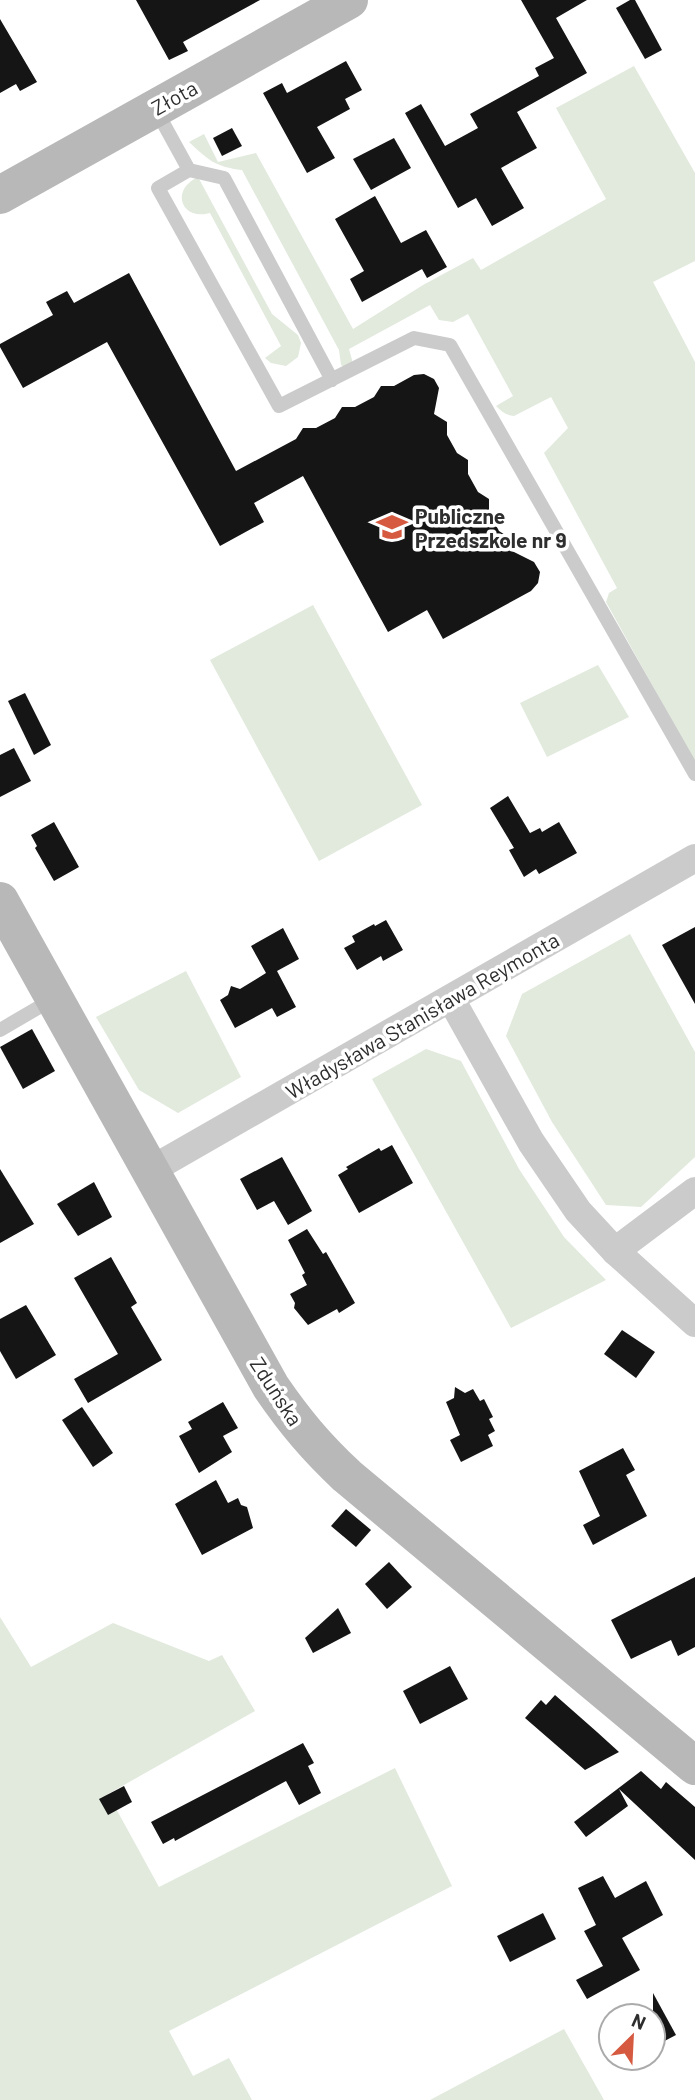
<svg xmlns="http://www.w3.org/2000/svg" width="695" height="2100" viewBox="0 0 695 2100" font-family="Barlow,sans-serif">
	<rect width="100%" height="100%" fill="#fff"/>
	<g fill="#e1eadd">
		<path d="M 634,66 L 695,173 L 695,261 L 653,282 L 695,362 L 695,762 L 606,602 L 609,593 L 617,588 L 544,453 L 568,428 L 551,397 L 514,416 C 506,415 502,412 496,406 L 513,396 L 468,314 L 453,322 L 439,320 L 430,305 L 349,349 L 354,367 L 346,368 L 341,365 L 339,350 L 242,170 C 216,167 208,160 189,142 L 204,134 L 218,162 L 256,153 L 353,329 L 423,285 L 473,258 L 481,270 L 606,199 L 556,108 Z"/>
		<path d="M 198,177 L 272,314 L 298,335 L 301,343 L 298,357 L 286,366 L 271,363 L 265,358 L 281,346 L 210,213 C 181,221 170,190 198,177 Z"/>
		<path d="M 313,605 L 422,805 L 319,861 L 210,660 Z"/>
		<path d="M 598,665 L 629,717 L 547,757 L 520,703 Z"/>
		<path d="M 630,934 L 695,1052 L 695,1157 L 641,1207 L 606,1205 L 552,1122 L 506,1036 L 522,994 Z"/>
		<path d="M 186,971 L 241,1077 L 178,1113 L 139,1090 L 96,1017 Z"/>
		<path d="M 426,1049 L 461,1061 L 519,1169 L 564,1237 L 606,1280 L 511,1328 L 372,1079 Z"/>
		<path d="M 0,1617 L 31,1667 L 113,1623 L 209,1661 L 222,1655 L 255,1711 L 108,1794 L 159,1887 L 395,1768 L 452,1886 L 169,2031 L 193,2076 L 229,2058 L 252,2100 L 0,2100 Z"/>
		<path d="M 564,2029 L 604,2100 L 430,2100 Z"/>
	</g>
	<g fill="#151515">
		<path d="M 136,0 L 260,0 L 183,42 L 188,51 L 169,60 Z"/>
		<path d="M 521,0 L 587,0 L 556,18 L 587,73 L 517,112 L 537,148 L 501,168 L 524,208 L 492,226 L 476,198 L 458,208 L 405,113 L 421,104 L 445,146 L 478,128 L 470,114 L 539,76 L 535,68 L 554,58 Z"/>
		<path d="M 630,0 L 635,0 L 662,50 L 645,59 L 616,8 Z"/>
		<path d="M 0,19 L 37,82 L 20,91 L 16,84 L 0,93 Z"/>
		<path d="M 346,61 L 362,90 L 345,99 L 350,109 L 317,127 L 335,158 L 307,173 L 263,93 L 282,83 L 287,93 Z"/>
		<path d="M 232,128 L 242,146 L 222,156 L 213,138 Z"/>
		<path d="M 394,138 L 411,168 L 371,190 L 353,159 Z"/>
		<path d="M 375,196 L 401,243 L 426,230 L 447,267 L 427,278 L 422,269 L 362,302 L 350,279 L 364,271 L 335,219 Z"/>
		<path d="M 129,273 L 236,471 L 296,439 L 303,428 L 316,428 L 335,418 L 342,407 L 355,407 L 374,397 L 381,386 L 394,386 L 414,375 L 424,374 L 434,379 L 439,388 L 434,414 L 447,422 L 447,435 L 457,453 L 468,460 L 468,474 L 478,492 L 489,499 L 489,512 L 499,531 L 510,538 L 510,550 L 534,562 L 540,572 L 538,583 L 531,591 L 443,639 L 427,610 L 388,632 L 303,476 L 254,503 L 264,522 L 220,546 L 107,342 L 23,388 L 0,347 L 0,344 L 53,315 L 46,302 L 67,291 L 74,303 Z"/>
		<path d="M 25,693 L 51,745 L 34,755 L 8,701 Z"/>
		<path d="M 14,748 L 31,781 L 0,797 L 0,755 Z"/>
		<path d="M 508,796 L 530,833 L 540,828 L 542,832 L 559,822 L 577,853 L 539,874 L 536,869 L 524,877 L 509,850 L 514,848 L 490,808 Z"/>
		<path d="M 54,822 L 79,867 L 54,881 L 35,848 L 37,846 L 31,835 Z"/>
		<path d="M 386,920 L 403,950 L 383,961 L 381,956 L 357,970 L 344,948 L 355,942 L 352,936 L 374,924 L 375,926 Z"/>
		<path d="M 695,927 L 695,1004 L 662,945 Z"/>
		<path d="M 283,928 L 299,959 L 277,971 L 296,1007 L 277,1017 L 272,1008 L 235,1028 L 220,1000 L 228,995 L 231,986 L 240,989 L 266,973 L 251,946 Z"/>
		<path d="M 32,1029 L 55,1071 L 23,1089 L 0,1047 Z"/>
		<path d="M 392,1145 L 413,1183 L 359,1213 L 338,1175 L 348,1169 L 346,1167 L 379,1148 L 381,1151 Z"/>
		<path d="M 282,1157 L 312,1211 L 288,1225 L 274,1201 L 257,1210 L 240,1179 Z"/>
		<path d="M 0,1169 L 34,1224 L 0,1243 Z"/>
		<path d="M 94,1182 L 112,1217 L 78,1236 L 57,1204 Z"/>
		<path d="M 307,1229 L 323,1254 L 326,1252 L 355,1303 L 339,1313 L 337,1309 L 308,1325 L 294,1308 L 295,1303 L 290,1294 L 307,1285 L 302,1275 L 305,1273 L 288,1240 Z"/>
		<path d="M 111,1257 L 137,1303 L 131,1307 L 162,1360 L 88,1403 L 74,1379 L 118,1354 L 74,1278 Z"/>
		<path d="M 26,1305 L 56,1355 L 16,1379 L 0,1351 L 0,1319 Z"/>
		<path d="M 622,1330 L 655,1352 L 636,1378 L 604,1354 Z"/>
		<path d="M 455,1387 L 465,1393 L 473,1389 L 480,1401 L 484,1399 L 493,1417 L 489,1419 L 495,1431 L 488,1435 L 493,1446 L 461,1462 L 450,1440 L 460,1435 L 446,1402 L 454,1398 Z"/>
		<path d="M 223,1402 L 238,1428 L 223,1436 L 232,1452 L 199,1473 L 179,1436 L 192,1429 L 188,1422 Z"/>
		<path d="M 82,1407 L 113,1453 L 93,1467 L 62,1420 Z"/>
		<path d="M 623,1448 L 635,1470 L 626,1475 L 647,1516 L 593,1545 L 583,1525 L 600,1516 L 579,1471 Z"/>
		<path d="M 216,1480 L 228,1503 L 238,1498 L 241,1505 L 247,1507 L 253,1528 L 202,1555 L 175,1504 Z"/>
		<path d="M 346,1509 L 371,1530 L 356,1547 L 331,1526 Z"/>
		<path d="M 389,1562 L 412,1587 L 387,1609 L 365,1584 Z"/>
		<path d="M 695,1577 L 695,1647 L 678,1656 L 671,1640 L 631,1659 L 611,1620 Z"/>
		<path d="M 338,1608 L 351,1633 L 313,1653 L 305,1638 Z"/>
		<path d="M 450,1666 L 468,1699 L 420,1724 L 403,1691 Z"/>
		<path d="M 555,1695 L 597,1732 L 619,1752 L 585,1770 L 525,1718 L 541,1700 L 546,1705 Z"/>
		<path d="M 303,1743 L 314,1763 L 308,1766 L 321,1793 L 299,1805 L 286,1781 L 175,1841 L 174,1838 L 163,1844 L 151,1822 Z"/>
		<path d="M 641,1771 L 661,1789 L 666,1782 L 695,1807 L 695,1860 L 619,1789 L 628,1806 L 586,1837 L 574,1822 Z"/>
		<path d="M 124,1786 L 132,1802 L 108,1815 L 99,1799 Z"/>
		<path d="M 603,1876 L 615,1898 L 646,1881 L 663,1915 L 622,1938 L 640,1970 L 587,1999 L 576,1980 L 603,1966 L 584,1931 L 596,1925 L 578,1888 Z"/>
		<path d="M 543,1913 L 556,1939 L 510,1962 L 497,1936 Z"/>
		<path d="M 653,1993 L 676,2035 L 653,2047 Z"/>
	</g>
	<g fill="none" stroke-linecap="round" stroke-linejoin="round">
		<g stroke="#cbcbcb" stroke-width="14">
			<path d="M 156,110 L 189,170"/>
			<path d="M 332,380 L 224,178 L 189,170 L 158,188 L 279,406 L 414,338 L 450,345 L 695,774"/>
			<path d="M 0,1030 L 53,999"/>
		</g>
		<g stroke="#cbcbcb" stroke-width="28">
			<path d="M 451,999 L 531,1142 L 578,1211 L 615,1251 L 695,1323"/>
			<path d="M 149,1171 L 695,858"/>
			<path d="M 615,1251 L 695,1191"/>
		</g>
		<g stroke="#b8b8b8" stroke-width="38">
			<path d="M 0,195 L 349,0"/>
			<path d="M 0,901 L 271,1387 C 295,1422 316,1447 347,1476 L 695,1766"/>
		</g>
	</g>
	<defs>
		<g id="school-bare" transform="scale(2.415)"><path d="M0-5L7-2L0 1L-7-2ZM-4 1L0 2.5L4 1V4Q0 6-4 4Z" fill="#d55a40" stroke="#fff" stroke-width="2.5" paint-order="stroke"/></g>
	</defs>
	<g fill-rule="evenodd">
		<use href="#school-bare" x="392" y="527"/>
	</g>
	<g text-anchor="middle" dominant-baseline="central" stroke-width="7" stroke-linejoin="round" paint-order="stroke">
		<g font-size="21" fill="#2e2e2e" stroke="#fff">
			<text transform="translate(174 97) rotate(-29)">Złota</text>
			<text transform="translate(422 1015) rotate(-30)">Władysława Stanisława Reymonta</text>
			<text transform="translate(277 1391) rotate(57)">Zduńska</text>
		</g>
		<g font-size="21" font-weight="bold" fill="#2e2e2e" stroke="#fff" text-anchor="start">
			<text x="415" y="515">Publiczne<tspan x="415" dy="24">Przedszkole nr 9</tspan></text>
		</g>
	</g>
	<g transform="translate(632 2037) rotate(24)"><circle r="33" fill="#ffffff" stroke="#ababab" stroke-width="2"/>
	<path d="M0-5L12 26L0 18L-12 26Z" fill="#d55a40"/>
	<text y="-10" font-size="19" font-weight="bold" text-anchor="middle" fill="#2e2e2e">N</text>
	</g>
</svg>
